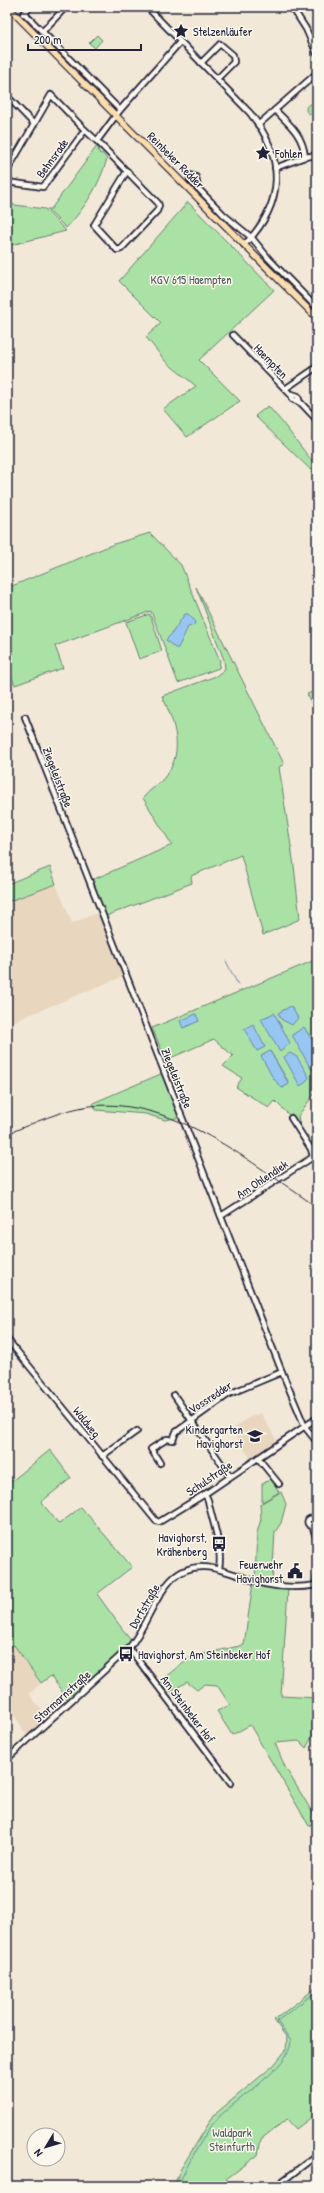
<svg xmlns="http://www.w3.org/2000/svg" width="324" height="2193" viewBox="0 0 324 2193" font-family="'Patrick Hand',sans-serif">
	<rect width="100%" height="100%" fill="#f2e8d7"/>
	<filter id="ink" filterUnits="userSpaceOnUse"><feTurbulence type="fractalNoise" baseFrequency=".025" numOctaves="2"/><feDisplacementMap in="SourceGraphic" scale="8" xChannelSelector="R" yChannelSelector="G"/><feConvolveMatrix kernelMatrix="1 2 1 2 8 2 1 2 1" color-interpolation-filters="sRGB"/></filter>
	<g filter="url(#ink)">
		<g fill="#e8d6be">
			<path d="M 56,884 L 72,923 L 100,912 L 124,976 L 7,1024 L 7,902 Z"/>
			<path d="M 261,1413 L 277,1442 L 251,1459 L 232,1430 L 248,1418 Z"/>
			<path d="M 14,1645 L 41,1683 L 29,1694 L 48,1719 L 28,1737 L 7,1704 L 7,1648 Z"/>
		</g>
		<g fill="#aae2a5" stroke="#668270" fill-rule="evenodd">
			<path d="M 97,35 L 102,40 L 95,48 L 89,43 Z"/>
			<circle cx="311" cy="109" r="5"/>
			<path d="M 97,146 L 100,154 L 102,153 L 107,159 C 99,186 85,208 66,228 L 47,209 L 51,209 Z"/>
			<path d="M 188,202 L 274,290 L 199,360 L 240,401 L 187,437 L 163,409 L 196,386 L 166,362 L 146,337 L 161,323 L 119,281 Z"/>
			<path d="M 7,204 L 45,209 L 66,231 L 7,246 Z"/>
			<path d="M 268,406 C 286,425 300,447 317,467 L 317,476 L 255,416 Z"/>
			<path d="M 150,533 L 181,565 L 220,661 L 219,668 L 178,683 L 151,611 L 55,646 L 63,668 L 15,685 L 7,666 L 7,588 L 114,544 Z"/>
			<path d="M 196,587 L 284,764 L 279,767 L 294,866 L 300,919 L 263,935 L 241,855 L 191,876 L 192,883 L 106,916 L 92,880 L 172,845 L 143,798 C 149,790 157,786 163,779 C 186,754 175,723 162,696 L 216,676 L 225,669 L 224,660 Z"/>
			<path d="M 150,614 L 162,651 L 139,659 L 126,622 Z"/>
			<path d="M 315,691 L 317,695 L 317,714 L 307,694 Z"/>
			<path d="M 50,867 L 56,884 L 7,902 L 7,884 Z"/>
			<path d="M 315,960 L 317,965 L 317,1048 L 304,1028 L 315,1069 L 317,1064 L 317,1090 L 298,1116 L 300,1126 L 275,1101 L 269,1108 L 236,1087 L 242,1078 L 223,1066 L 233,1056 L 214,1039 L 166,1060 L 152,1028 ZM 270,1051 L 289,1083 L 283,1088 Z"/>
			<path d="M 163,1073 L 181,1117 L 165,1120 L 146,1114 L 96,1110 L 93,1103 Z"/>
			<path d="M 50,1450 L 71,1478 L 41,1502 L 59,1524 L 81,1507 L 132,1567 L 97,1594 L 131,1641 L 104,1668 L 68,1700 L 51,1676 L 41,1683 L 14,1645 L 7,1648 L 7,1611 L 10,1609 L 7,1606 L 7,1485 Z"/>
			<path d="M 271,1479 L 279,1492 L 262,1502 L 262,1484 Z"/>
			<path d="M 281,1492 L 286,1504 L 281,1523 L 275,1532 L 272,1582 L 255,1578 L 257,1533 L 261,1519 L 260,1504 Z"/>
			<path d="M 253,1583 L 288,1589 L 281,1696 L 317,1698 L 317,1733 L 314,1733 L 306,1748 L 299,1741 L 275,1743 L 285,1767 L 317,1820 L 309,1826 L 250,1725 L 232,1735 L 217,1711 L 230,1705 L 217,1685 L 205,1684 L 197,1690 L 187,1682 L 168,1693 L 159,1682 L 190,1657 L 244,1645 Z"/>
			<path d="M 317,1987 L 317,2113 L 296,2129 L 287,2119 L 261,2139 L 258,2155 L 217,2186 L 174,2186 L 180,2170 L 214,2115 L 274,2065 L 286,2050 L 287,2038 L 274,2020 Z"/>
		</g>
		<g fill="#98c6f2" stroke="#6984a9">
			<path d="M 185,614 L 188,614 L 195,621 L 194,625 L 188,627 L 178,648 L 175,648 L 166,640 C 174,633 178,622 185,614 Z"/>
			<path d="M 291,1006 L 298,1018 L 292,1025 L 282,1020 L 278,1013 Z"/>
			<path d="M 274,1013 L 290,1043 L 280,1052 L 261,1019 Z"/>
			<path d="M 196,1014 L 199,1021 L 183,1028 L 180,1021 Z"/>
			<path d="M 253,1024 L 265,1047 L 257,1051 L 244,1029 Z"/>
			<path d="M 304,1027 L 317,1048 L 315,1069 L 311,1069 L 292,1035 Z"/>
			<path d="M 270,1051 L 289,1084 L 282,1088 L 273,1078 L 261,1056 Z"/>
			<path d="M 290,1053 L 297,1057 L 309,1077 L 306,1082 L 300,1086 L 284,1057 Z"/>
		</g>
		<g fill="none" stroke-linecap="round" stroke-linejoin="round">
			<g stroke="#6984a9" stroke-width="1">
				<path d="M 226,961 L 238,985"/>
				<path d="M 178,2186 C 185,2169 206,2130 219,2117 C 237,2098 290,2068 291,2041 L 277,2021 L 317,1991"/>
			</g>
			<g stroke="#22223b" stroke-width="8">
				<g id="minor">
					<path d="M 147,7 L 250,113 C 286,158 285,204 244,245"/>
					<path d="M 292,7 L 306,29 L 317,54"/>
					<path d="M 24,13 L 120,110"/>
					<path d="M 23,14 L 30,7"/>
					<path d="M 42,32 L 62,11 L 63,7"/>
					<path d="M 201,63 L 220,44 L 233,55 L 234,62 L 217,79"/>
					<path d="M 7,96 L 34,124"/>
					<path d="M 275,110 C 290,125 303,135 305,157"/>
					<path d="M 258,125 L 317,73"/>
					<path d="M 85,130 L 97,141 L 120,110 L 180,42"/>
					<path d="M 97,141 L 158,203 L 159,206 L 157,211 L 121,249 L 117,250 L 94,225 L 127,171"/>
					<path d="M 275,168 L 305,157 L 317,155"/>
					<path d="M 7,171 L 51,95 L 85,130 L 43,187 L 7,182"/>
					<path d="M 198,188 L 196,177 L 190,175 L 190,180 L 224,215 L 252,238 L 269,259 L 317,308"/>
					<path d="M 233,335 L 291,395"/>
					<path d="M 285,389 L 317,367"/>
					<path d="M 301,403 L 292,399 L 292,394 L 298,396 L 300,403 L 301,403 L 317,420"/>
					<path d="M 25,717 L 282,1372 L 305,1427 L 317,1442"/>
					<path d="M 291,1118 L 311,1149 L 313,1157 L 317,1159"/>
					<path d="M 221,1216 L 313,1157"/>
					<path d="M 7,1339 L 156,1521 L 159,1522 L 205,1494 L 317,1418"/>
					<path d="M 174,1395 L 230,1476"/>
					<path d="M 102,1456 L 137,1431"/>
					<path d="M 258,1458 L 279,1484"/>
					<path d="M 160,1463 L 151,1449 L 167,1439 L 173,1440 L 176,1432 L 229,1394 L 282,1372"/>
					<path d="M 205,1494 L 208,1500 C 212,1521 223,1547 219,1569"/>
					<circle cx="311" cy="1522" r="3.5"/>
					<path d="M 312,1525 L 317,1540"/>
					<path d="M 316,1585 L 317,1577"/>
					<path d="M 129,1648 L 231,1783"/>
					<path d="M 7,1759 L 129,1648 C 146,1627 153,1599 171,1580 C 199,1552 234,1577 265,1584 C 283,1588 300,1588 317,1585"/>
					<path d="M 276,2186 L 317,2155"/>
				</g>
			</g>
			<g stroke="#22223b" stroke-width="8">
				<path id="major" d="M 8,7 L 317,318"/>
			</g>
			<use href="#minor" stroke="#fbf7ec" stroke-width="4.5"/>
			<use href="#major" stroke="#fcdcac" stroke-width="5.5"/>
			<path stroke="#22223b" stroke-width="1" d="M 7,1134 C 34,1123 61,1110 90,1106 C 174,1097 251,1163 317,1207"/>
		</g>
	</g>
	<defs>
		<g id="sight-bare" transform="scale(1.2)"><path d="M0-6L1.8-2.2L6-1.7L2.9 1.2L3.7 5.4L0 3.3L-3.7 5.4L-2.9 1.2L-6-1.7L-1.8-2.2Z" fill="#22223b" stroke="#fbf7ec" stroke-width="2.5" paint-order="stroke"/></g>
		<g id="school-bare" transform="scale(1.2)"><path d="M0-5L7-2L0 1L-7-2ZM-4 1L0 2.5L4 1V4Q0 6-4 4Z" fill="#22223b" stroke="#fbf7ec" stroke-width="2.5" paint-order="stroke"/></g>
		<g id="bus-bare" transform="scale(1.2)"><path d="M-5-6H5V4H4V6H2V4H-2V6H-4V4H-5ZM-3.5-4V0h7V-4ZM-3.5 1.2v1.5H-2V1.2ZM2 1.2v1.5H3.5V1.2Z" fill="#22223b" stroke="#fbf7ec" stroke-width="2.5" paint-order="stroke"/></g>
		<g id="civic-bare" transform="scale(1.2)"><path d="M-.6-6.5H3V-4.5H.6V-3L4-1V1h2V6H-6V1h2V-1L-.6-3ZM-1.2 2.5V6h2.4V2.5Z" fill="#22223b" stroke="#fbf7ec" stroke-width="2.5" paint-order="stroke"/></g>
	</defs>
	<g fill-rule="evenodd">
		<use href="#sight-bare" x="181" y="31"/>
		<use href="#sight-bare" x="263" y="153"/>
		<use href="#school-bare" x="255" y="1436"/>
		<use href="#bus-bare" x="219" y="1544"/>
		<use href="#civic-bare" x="295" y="1571"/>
		<use href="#bus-bare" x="126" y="1654"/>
	</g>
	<g text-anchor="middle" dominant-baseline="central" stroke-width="3" stroke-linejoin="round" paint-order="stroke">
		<g font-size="12" fill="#22223b" stroke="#fbf7ec" text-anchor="start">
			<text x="193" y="31">Stelzenläufer</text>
			<text x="275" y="153">Fohlen</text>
			<text x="243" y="1429" text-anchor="end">Kindergarten<tspan x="243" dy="14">Havighorst</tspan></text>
			<text x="207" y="1537" text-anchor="end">Havighorst,<tspan x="207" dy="14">Krähenberg</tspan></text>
			<text x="283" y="1564" text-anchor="end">Feuerwehr<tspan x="283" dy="14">Havighorst</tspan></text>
			<text x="138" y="1654">Havighorst, Am Steinbeker Hof</text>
		</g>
		<g font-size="12" fill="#22223b" stroke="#fbf7ec">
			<text transform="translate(52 158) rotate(-54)">Behnsrade</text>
			<text transform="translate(176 160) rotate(45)">Reinbeker Redder</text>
			<text transform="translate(271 361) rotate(46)">Haempten</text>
			<text transform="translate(58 777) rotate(69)">Ziegeleistraße</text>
			<text transform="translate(177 1078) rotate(68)">Ziegeleistraße</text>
			<text transform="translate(262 1179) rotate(-34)">Am Ohlendiek</text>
			<text transform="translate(210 1397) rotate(-33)">Vossredder</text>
			<text transform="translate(87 1422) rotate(51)">Waldweg</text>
			<text transform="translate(209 1478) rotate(-34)">Schulstraße</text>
			<text transform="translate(144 1606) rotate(-60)">Dorfstraße</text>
			<text transform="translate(62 1696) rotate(-42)">Stormarnstraße</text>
			<text transform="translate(188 1709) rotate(53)">Am Steinbeker Hof</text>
		</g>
		<g font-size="12" fill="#4b5c5b" stroke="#fbf7ec">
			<text x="191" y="279">KGV 615 Haempten</text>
			<text x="232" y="2132">Waldpark<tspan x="232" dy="14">Steinfurth</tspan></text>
		</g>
	</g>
	<rect width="324" height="2193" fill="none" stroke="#fbf7ec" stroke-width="24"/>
	<rect x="12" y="12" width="300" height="2169" fill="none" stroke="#22223b" stroke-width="1.5" filter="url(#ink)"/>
	<g transform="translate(46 2147) rotate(232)"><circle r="19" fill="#fbf7ec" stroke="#a4a2a5"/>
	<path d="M0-3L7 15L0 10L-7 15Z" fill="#22223b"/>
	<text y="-6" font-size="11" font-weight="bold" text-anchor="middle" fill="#22223b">N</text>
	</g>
	<path d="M28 44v6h113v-6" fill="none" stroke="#22223b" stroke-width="2"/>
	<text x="34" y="44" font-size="12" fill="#22223b" stroke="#fbf7ec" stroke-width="3" paint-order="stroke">200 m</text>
</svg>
